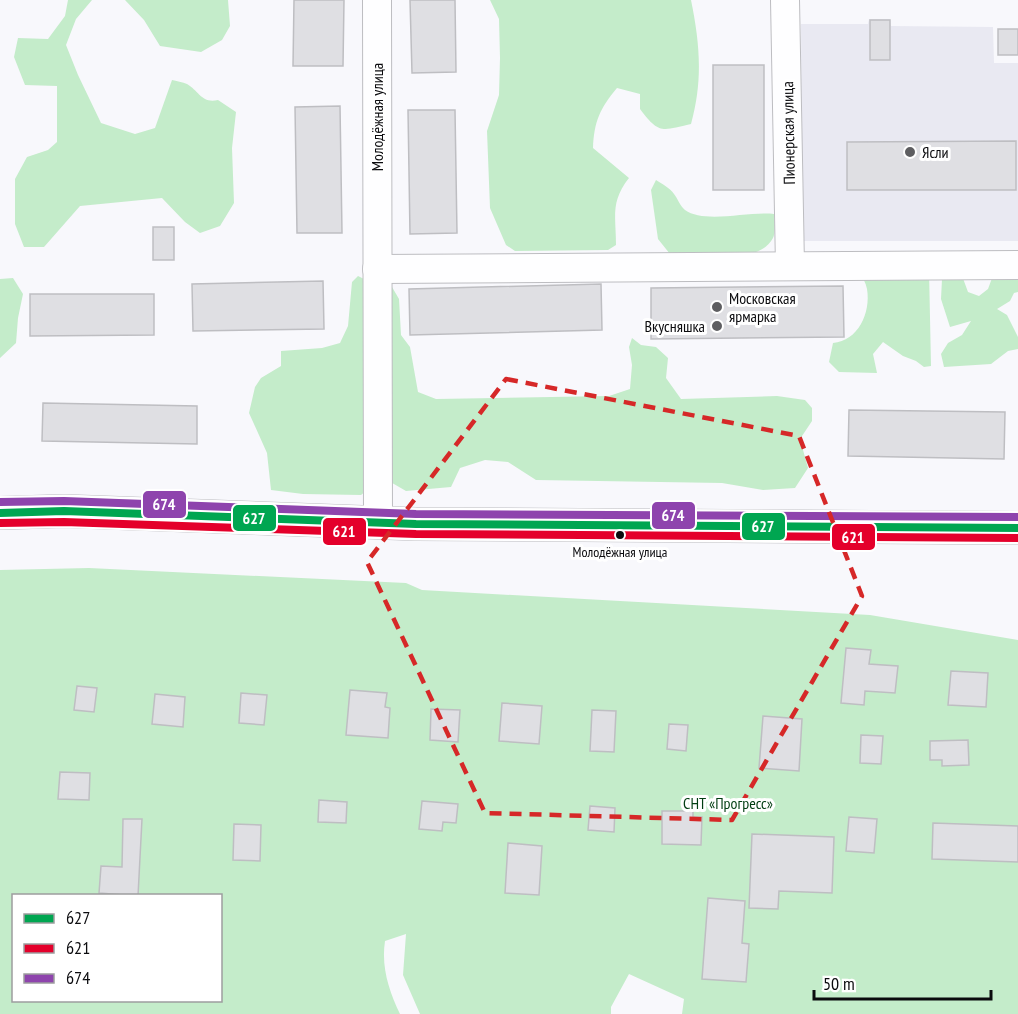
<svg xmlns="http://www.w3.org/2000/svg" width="1018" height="1014" viewBox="0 0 1018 1014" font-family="'PT Sans Narrow',sans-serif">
	<rect width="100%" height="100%" fill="#f8f8fc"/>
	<path fill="#e9e9f2" d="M 869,19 L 890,19 L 891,26 L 993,27 L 994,63 L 1018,63 L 1018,241 L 802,241 L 801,24 L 868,24 Z"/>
	<g fill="#c4ecca" fill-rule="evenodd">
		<path d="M 68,0 L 92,0 L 76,19 L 66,45 L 78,75 L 101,123 L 135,134 L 155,128 L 172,80 C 176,81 183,82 187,84 C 199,91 202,104 218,100 L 236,112 L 232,148 L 234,203 L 220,226 L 200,233 L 185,222 L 162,198 L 80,206 L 44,247 L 24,247 L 15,224 L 15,179 L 27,157 L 48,150 L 57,142 L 57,86 L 25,85 L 14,57 L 18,38 L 48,39 L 65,16 Z"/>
		<path d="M 125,0 L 228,0 L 230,26 L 222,40 L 201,52 L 160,46 L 144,20 Z"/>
		<path d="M 490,0 L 691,0 C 700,44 703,81 691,124 C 661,131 659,134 640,109 L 640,94 L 617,88 C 600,108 594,122 593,148 L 629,178 C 610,202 616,217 616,245 L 608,250 L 515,251 L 506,245 L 490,208 L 487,131 L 499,95 L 500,58 L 499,19 Z"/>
		<path d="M 656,180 C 662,184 670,188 674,194 C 678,199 680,206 685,210 C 704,224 750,211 774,214 C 774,221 776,232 773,238 C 759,266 696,255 670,254 L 658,239 L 651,190 Z"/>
		<path d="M 929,269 L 931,366 L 924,367 L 916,361 L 903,356 L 883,342 L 873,354 L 877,373 L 839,372 L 829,362 L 833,343 C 858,341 871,313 867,289 C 866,283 862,277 860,271 Z"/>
		<path d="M 995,270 L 1018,271 L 1018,292 L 1014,293 L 1010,301 L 997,309 L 1007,315 L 1018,337 L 1018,349 L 1008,351 L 991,364 L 944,367 L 941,354 L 948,343 L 962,335 L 971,321 L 950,327 L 941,299 L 942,279 L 961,273 L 968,292 L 979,296 L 988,289 Z"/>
		<path d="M 358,276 L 366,280 L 366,491 L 361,495 L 303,494 L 271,490 L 267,453 L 249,413 L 255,387 L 261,378 L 281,366 L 281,351 L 322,348 L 340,343 L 348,326 L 352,282 Z"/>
		<path d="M 13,278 L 23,294 L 18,318 L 16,343 L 0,358 L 0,279 Z"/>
		<path d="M 392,287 L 399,299 L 401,335 L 410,347 L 418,392 L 436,399 L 609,396 L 630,389 L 632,365 L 629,347 L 632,338 L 641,345 L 656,347 L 668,358 L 666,378 L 681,399 L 777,396 L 805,400 L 812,408 L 812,421 L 800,439 L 808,468 L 795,488 L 763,490 L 722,483 L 536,480 L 508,462 L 485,460 L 460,468 L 451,487 L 406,491 L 387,480 L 386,298 Z"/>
		<path d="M 89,568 L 406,583 L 422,590 L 870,615 L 1018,640 L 1018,1014 L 682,1014 L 684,999 L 629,974 L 611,1007 L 611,1014 L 420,1014 L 403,975 L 406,934 L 385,941 C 381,967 389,991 400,1014 L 0,1014 L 0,570 ZM 14,896 L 220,896 L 220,1000 L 14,1000 Z"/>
	</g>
	<g fill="#dfdfe3" stroke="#bebec2" stroke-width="1.5">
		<path d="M 294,0 L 344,0 L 343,66 L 293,66 Z"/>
		<path d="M 410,0 L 455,0 L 456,72 L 412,73 Z"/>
		<rect x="870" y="20" width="20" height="40"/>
		<rect x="998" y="29" width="20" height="26"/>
		<rect x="713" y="65" width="51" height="125"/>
		<path d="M 340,106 L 342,233 L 297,233 L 295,107 Z"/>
		<path d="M 408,110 L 455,110 L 457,233 L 410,234 Z"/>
		<path d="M 1016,141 L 1016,190 L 847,190 L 847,142 Z"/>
		<rect x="153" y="227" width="21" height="33"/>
		<path d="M 323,281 L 324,329 L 193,331 L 192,284 Z"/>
		<path d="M 601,284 L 602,330 L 410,335 L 409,289 Z"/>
		<path d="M 843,286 L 844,337 L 651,339 L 651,288 Z"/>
		<path d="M 30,294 L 154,294 L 154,335 L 30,336 Z"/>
		<path d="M 43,403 L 197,406 L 197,444 L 42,441 Z"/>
		<path d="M 849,410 L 1005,412 L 1004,459 L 848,456 Z"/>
		<path d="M 846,648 L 871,650 L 869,664 L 898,666 L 895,693 L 865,691 L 864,705 L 841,703 Z"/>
		<path d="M 951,671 L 988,673 L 986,707 L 948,705 Z"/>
		<path d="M 77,686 L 97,688 L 94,712 L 74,710 Z"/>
		<path d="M 350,690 L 387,693 L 385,707 L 390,708 L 388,738 L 346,735 Z"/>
		<path d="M 241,693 L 267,695 L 264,725 L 239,723 Z"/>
		<path d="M 155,694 L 185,697 L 183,727 L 152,724 Z"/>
		<path d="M 502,703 L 542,706 L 539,744 L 499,741 Z"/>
		<path d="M 431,709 L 460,710 L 458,742 L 430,740 Z"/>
		<path d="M 592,710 L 616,711 L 614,752 L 590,751 Z"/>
		<path d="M 763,716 L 802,719 L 799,771 L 759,768 Z"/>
		<path d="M 669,724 L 688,725 L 686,751 L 667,749 Z"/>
		<path d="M 861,735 L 883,736 L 881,764 L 860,763 Z"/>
		<path d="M 968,740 L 969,765 L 942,766 L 942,760 L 930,760 L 930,741 Z"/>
		<path d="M 60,772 L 90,773 L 89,800 L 58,799 Z"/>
		<path d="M 319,800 L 347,802 L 346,823 L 318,822 Z"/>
		<path d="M 422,801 L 458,804 L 456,823 L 443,822 L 442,831 L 419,829 Z"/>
		<path d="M 590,806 L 615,808 L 614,832 L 588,830 Z"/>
		<path d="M 662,811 L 693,811 L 693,817 L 702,817 L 701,845 L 662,844 Z"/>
		<path d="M 849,817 L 877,819 L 874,853 L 846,851 Z"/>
		<path d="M 123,819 L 142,819 L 138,896 L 99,893 L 101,866 L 122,867 Z"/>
		<path d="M 933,823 L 1018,826 L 1018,862 L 932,859 Z"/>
		<path d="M 234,824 L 261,825 L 260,861 L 233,860 Z"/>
		<path d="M 752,834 L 834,837 L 832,893 L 779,891 L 778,909 L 749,908 Z"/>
		<path d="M 508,843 L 542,846 L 539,895 L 505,893 Z"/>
		<path d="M 708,898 L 745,901 L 742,943 L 749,944 L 746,982 L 702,979 Z"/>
	</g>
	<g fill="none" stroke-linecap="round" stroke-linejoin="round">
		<g stroke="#bdbdc1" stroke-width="30">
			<g id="street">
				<path d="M 377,0 L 378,522"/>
				<path d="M 785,0 L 790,266"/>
				<path d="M 377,269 L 1018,265"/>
			</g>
		</g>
		<g stroke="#bdbdc1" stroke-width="34">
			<path id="secondary" d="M 0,513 L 64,511 L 416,524 L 1018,528"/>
		</g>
		<use href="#street" stroke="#fefeff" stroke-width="28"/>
		<use href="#secondary" stroke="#fefeff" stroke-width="33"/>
		<g stroke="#fff" stroke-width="12">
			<path id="bus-1" d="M 0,513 L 64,511 L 416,524 L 1018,528"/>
		</g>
		<g stroke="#fff" stroke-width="12">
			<path id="bus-2" d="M 0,523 L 64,522 L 416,534 L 1018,538"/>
		</g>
		<g stroke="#fff" stroke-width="12">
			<path id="bus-3" d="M 0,502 L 64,501 L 416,514 L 1018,517"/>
		</g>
		<use href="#bus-1" stroke="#00a651" stroke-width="8"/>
		<use href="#bus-2" stroke="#e4002b" stroke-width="8"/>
		<use href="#bus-3" stroke="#8e44ad" stroke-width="8"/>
	</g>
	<path fill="none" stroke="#d62828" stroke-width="4.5" stroke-dasharray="12 8" stroke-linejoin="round" d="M 506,379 L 799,436 L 862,596 L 732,820 L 485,813 L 367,562 Z"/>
	<g fill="#5e5e61" stroke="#fff" stroke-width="2">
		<circle cx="910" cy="152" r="6"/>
		<circle cx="717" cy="307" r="6"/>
		<circle cx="717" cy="326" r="6"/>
	</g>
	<circle fill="#0b0b0e" stroke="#fff" stroke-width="2" cx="620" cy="535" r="5"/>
	<g text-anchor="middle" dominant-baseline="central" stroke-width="6" stroke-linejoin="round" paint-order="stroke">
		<g font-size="14" fill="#0b0b0e" stroke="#fff">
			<text x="620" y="552">Молодёжная улица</text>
		</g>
		<g font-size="16" fill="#0b0b0e" stroke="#fff">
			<text transform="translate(377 117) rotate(-90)">Молодёжная улица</text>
			<text transform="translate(788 133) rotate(-91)">Пионерская улица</text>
		</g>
		<g font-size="16" fill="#0b0b0e" stroke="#fff" text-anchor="start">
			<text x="922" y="152">Ясли</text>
			<text x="729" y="298">Московская<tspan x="729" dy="18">ярмарка</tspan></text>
			<text x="705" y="326" text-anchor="end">Вкусняшка</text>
		</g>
		<g font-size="16" fill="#003d11" stroke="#fff">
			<text x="728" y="803">СНТ «Прогресс»</text>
		</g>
	</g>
	<g stroke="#fff" stroke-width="2">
		<rect x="142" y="490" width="45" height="29" rx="6" fill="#8e44ad"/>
		<rect x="651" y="501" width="45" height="29" rx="6" fill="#8e44ad"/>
		<rect x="232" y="504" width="45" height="28" rx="6" fill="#00a651"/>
		<rect x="741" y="512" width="45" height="29" rx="6" fill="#00a651"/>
		<rect x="322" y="517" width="45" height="29" rx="6" fill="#e4002b"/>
		<rect x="831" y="523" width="45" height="28" rx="6" fill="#e4002b"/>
	</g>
	<g font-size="16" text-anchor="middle" font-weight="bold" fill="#fff">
		<text x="164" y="510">674</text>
		<text x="673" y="521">674</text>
		<text x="254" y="524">627</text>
		<text x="763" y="532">627</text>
		<text x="344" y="537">621</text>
		<text x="853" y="543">621</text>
	</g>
	<rect x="12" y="894" width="210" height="108" fill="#ffffff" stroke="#9d9d9f" stroke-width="1.5"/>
	<rect x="24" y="914" width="30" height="9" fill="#00a651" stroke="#9d9d9f" stroke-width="1.5"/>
	<text x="66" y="924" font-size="18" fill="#0b0b0e">627</text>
	<rect x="24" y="944" width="30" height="9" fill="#e4002b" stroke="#9d9d9f" stroke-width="1.5"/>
	<text x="66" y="954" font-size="18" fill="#0b0b0e">621</text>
	<rect x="24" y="974" width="30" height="9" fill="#8e44ad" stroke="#9d9d9f" stroke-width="1.5"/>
	<text x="66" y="984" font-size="18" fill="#0b0b0e">674</text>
	<path d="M814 990v9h177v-9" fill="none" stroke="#0b0b0e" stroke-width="3"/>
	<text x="823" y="990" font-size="18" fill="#0b0b0e" stroke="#ffffff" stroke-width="4.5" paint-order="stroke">50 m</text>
</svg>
